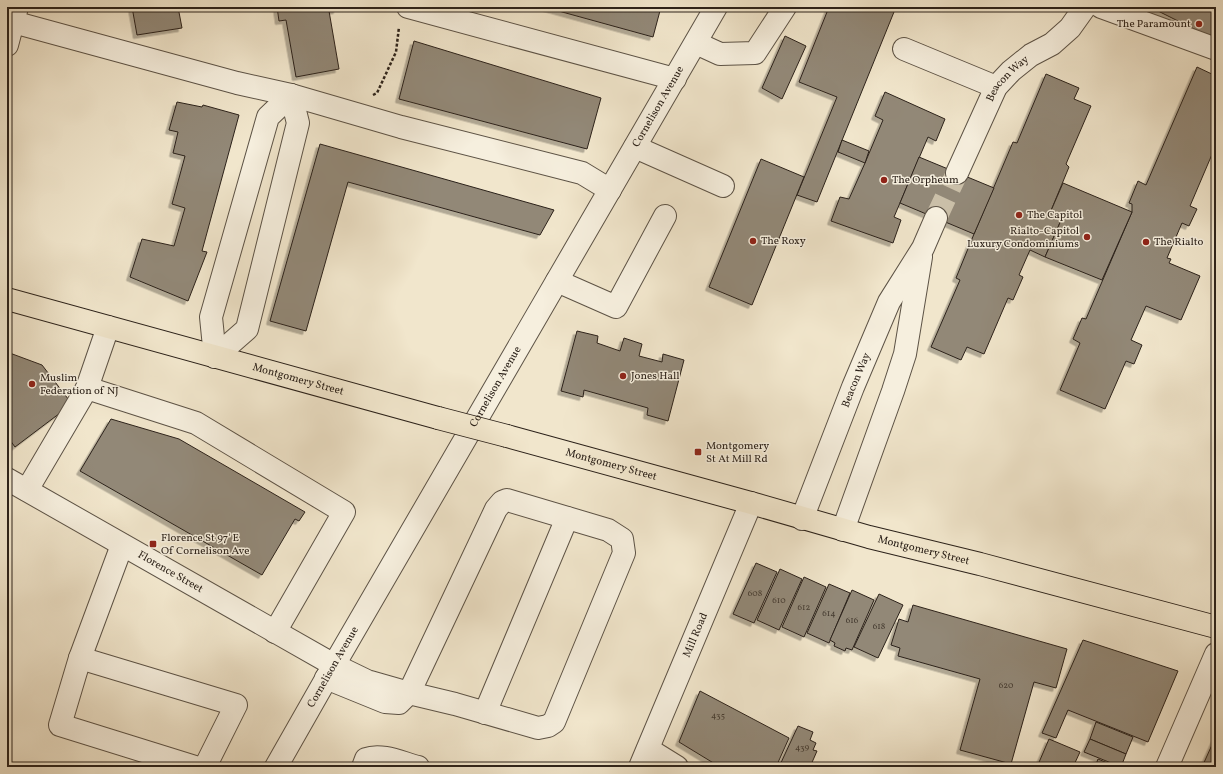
<svg xmlns="http://www.w3.org/2000/svg" width="1223" height="774" viewBox="0 0 1223 774" font-family="Vollkorn,serif">
	<defs>
		<filter id="shadow"><feDropShadow dx="-3.5" dy="3.5" stdDeviation="0" flood-color="#0004"/></filter>
	</defs>
	<rect width="100%" height="100%" fill="#f1e6cc"/>
	<filter id="stains"><feTurbulence type="fractalNoise" baseFrequency=".005" numOctaves="4"/><feColorMatrix values="0 0 0 0 .2 0 0 0 0 .09 0 0 0 0 .02 0 0 0 .5 -.17"/></filter>
	<radialGradient id="worn" r=".72"><stop offset=".6" stop-color="#630" stop-opacity="0"/><stop offset="1" stop-color="#630" stop-opacity=".3"/></radialGradient>
	<g fill="#928877" stroke="#2c221a" filter="url(#shadow)">
		<path d="M 132,7 L 178,7 L 182,28 L 137,35 Z"/>
		<path d="M 277,7 L 337,7 L 337,10 L 329,11 L 339,69 L 296,77 L 286,20 L 279,21 Z"/>
		<path d="M 544,7 L 661,7 L 653,37 Z"/>
		<path d="M 829,7 L 896,7 L 817,202 L 797,195 L 837,97 L 799,82 Z"/>
		<path d="M 1150,7 L 1216,7 L 1216,40 Z"/>
		<path d="M 785,36 L 806,46 L 782,99 L 762,88 Z"/>
		<path d="M 414,41 L 601,98 L 587,149 L 399,99 Z"/>
		<path d="M 1197,67 L 1216,76 L 1216,145 L 1190,206 L 1197,209 L 1189,226 L 1182,223 L 1167,258 L 1171,259 L 1169,263 L 1200,276 L 1181,320 L 1146,306 L 1131,340 L 1142,345 L 1134,364 L 1126,361 L 1105,409 L 1060,390 L 1080,343 L 1073,339 L 1082,318 L 1086,319 L 1132,212 L 1132,204 L 1129,203 L 1138,181 L 1146,185 Z"/>
		<path d="M 1046,74 L 1079,88 L 1074,99 L 1091,106 L 1066,164 L 1069,167 L 1050,213 L 1062,218 L 1045,257 L 1030,250 L 1019,275 L 1023,277 L 1013,300 L 1008,298 L 984,354 L 967,347 L 961,360 L 931,347 L 960,280 L 956,278 L 974,234 L 1013,142 L 1017,143 Z"/>
		<path d="M 885,92 L 945,119 L 936,141 L 928,137 L 894,217 L 901,220 L 893,243 L 831,221 L 840,197 L 849,199 L 865,163 L 883,120 L 875,116 Z"/>
		<path d="M 177,102 L 202,107 L 203,105 L 239,115 L 202,251 L 207,252 L 188,301 L 130,277 L 142,239 L 174,246 L 185,208 L 172,204 L 185,156 L 173,153 L 178,132 L 169,130 Z"/>
		<path d="M 842,140 L 869,151 L 865,163 L 838,152 Z"/>
		<path d="M 320,144 L 554,210 L 540,235 L 348,182 L 306,331 L 270,321 Z"/>
		<path d="M 919,157 L 994,188 L 974,234 L 900,203 Z"/>
		<path d="M 761,159 L 804,177 L 752,305 L 709,287 Z"/>
		<path d="M 1063,183 L 1132,212 L 1102,280 L 1045,257 L 1062,218 L 1050,213 Z"/>
		<path d="M 577,331 L 598,336 L 597,343 L 620,351 L 624,338 L 642,344 L 639,356 L 662,362 L 663,354 L 684,360 L 668,421 L 647,415 L 648,408 L 584,390 L 583,397 L 561,391 Z"/>
		<path d="M 7,352 L 42,365 L 72,404 L 15,447 L 7,436 Z"/>
		<path d="M 111,419 L 179,439 L 305,512 L 299,521 L 295,519 L 262,575 L 80,471 Z"/>
		<path d="M 756,563 L 777,572 L 754,623 L 733,614 Z"/>
		<path d="M 780,569 L 802,579 L 779,630 L 757,620 Z"/>
		<path d="M 804,577 L 826,587 L 804,637 L 782,627 Z"/>
		<path d="M 829,584 L 850,593 L 829,643 L 807,633 Z"/>
		<path d="M 852,590 L 874,600 L 852,650 L 846,648 L 845,651 L 834,646 L 835,643 L 830,640 Z"/>
		<path d="M 879,594 L 903,605 L 878,658 L 854,647 Z"/>
		<path d="M 913,605 L 1067,649 L 1056,688 L 1034,682 L 1011,764 L 960,750 L 980,679 L 898,656 L 900,648 L 891,645 L 899,619 L 908,622 Z"/>
		<path d="M 1083,640 L 1178,671 L 1148,742 L 1068,710 L 1056,738 L 1042,733 Z"/>
		<path d="M 700,691 L 789,738 L 776,767 L 720,767 L 679,742 Z"/>
		<path d="M 1096,722 L 1133,737 L 1126,754 L 1090,739 Z"/>
		<path d="M 798,726 L 813,732 L 810,740 L 816,743 L 813,750 L 817,751 L 810,767 L 779,767 Z"/>
		<path d="M 1216,736 L 1216,767 L 1202,767 Z"/>
		<path d="M 1049,739 L 1080,752 L 1073,767 L 1037,767 Z"/>
		<path d="M 1090,739 L 1126,754 L 1121,767 L 1084,752 Z"/>
		<path d="M 1098,759 L 1117,767 L 1095,767 Z"/>
	</g>
	<g fill="none" stroke-linecap="round" stroke-linejoin="round">
		<path stroke="#cabfa8" stroke-width="22" stroke-dasharray="22 11" stroke-linecap="butt" d="M 936,218 L 957,173"/>
		<g stroke="#5d5346" stroke-width="24">
			<g id="minor">
				<path d="M 408,7 L 675,79"/>
				<path d="M 1101,7 L 1216,49"/>
				<path d="M 13,22 L 237,83 L 291,95 L 401,127 L 582,173 L 610,190"/>
				<path d="M 696,43 L 720,54 L 755,53 L 785,7"/>
				<path d="M 7,45 L 17,7"/>
				<path d="M 904,49 L 996,87"/>
				<path d="M 635,147 L 723,186"/>
				<path id="s1" d="M 957,173 L 996,87 L 1011,71 L 1031,55 L 1052,44 L 1070,28 L 1085,7"/>
				<path d="M 557,281 L 616,307 L 665,216"/>
				<path d="M 215,357 L 247,329 L 298,123 L 291,95"/>
				<path d="M 215,357 L 211,317 L 268,117 L 291,95"/>
				<path d="M 87,388 L 108,327"/>
				<path id="s2" d="M 7,479 L 334,665 L 367,681 L 409,693 L 399,703 L 385,702 L 326,678"/>
				<path d="M 27,490 L 87,388 L 196,423 L 344,512 L 275,632"/>
				<path d="M 507,500 L 608,530 L 622,539 L 624,553 L 554,722 L 548,726 L 538,728 L 455,704 L 409,693 L 496,509 L 502,502 Z"/>
				<path id="s3" d="M 802,519 L 853,387 L 889,302 L 923,248 L 936,218"/>
				<path d="M 843,530 L 893,391 L 905,354 L 921,257"/>
				<path d="M 122,545 L 80,658 L 60,725 L 195,767"/>
				<path d="M 80,658 L 236,705 L 205,767"/>
				<path d="M 485,713 L 567,518"/>
				<path d="M 648,749 L 677,767"/>
				<path id="s4" d="M 276,767 L 334,665 L 716,7"/>
				<path d="M 363,767 L 366,759 C 382,753 402,763 418,767"/>
				<path id="s5" d="M 640,767 L 751,503"/>
				<path d="M 1167,767 L 1216,654"/>
			</g>
		</g>
		<g stroke="#2c221a" stroke-width="24">
			<g id="major">
				<path id="s6" d="M 7,299 L 438,418"/>
				<path id="s7" d="M 507,436 L 751,503 L 869,537 L 980,564 L 1216,627"/>
			</g>
		</g>
		<path stroke="#2c221a" stroke-width="2.5" stroke-dasharray="3 2" stroke-linecap="butt" d="M 373,95 L 377,93 L 396,52 L 399,27"/>
		<use href="#minor" stroke="#f6efde" stroke-width="22"/>
		<use href="#major" stroke="#f1e6cc" stroke-width="22"/>
		<g stroke="#2c221a" stroke-width="24" stroke-linecap="butt">
			<path id="major-bridge" d="M 438,418 L 507,436"/>
		</g>
		<use href="#major-bridge" stroke="#f1e6cc" stroke-width="22"/>
	</g>
	<g fill="#8f2418" stroke="#f6efde" stroke-width="1.5">
		<circle cx="1199" cy="24" r="4"/>
		<circle cx="884" cy="180" r="4"/>
		<circle cx="1019" cy="215" r="4"/>
		<circle cx="1087" cy="237" r="4"/>
		<circle cx="753" cy="241" r="4"/>
		<circle cx="1146" cy="242" r="4"/>
		<circle cx="623" cy="376" r="4"/>
		<circle cx="32" cy="384" r="4"/>
		<rect x="694" y="448" width="8" height="8" rx="2"/>
		<rect x="149" y="540" width="8" height="8" rx="2"/>
	</g>
	<g text-anchor="middle" dominant-baseline="central" stroke-width="3" stroke-linejoin="round" paint-order="stroke">
		<g font-size="9" fill="#463c31">
			<text x="755" y="593">608</text>
			<text x="779" y="600">610</text>
			<text x="804" y="607">612</text>
			<text x="829" y="613">614</text>
			<text x="852" y="620">616</text>
			<text x="879" y="626">618</text>
			<text x="1006" y="685">620</text>
			<text x="718" y="715">435</text>
			<text x="802" y="747">439</text>
		</g>
		<g font-size="11" fill="#2c221a" stroke="#f6efde" text-anchor="start">
			<text x="1191" y="24" text-anchor="end">The Paramount</text>
			<text x="892" y="180">The Orpheum</text>
			<text x="1027" y="215">The Capitol</text>
			<text x="1079" y="231" text-anchor="end">Rialto-Capitol<tspan x="1079" dy="13">Luxury Condominiums</tspan></text>
			<text x="761" y="241">The Roxy</text>
			<text x="1154" y="242">The Rialto</text>
			<text x="631" y="376">Jones Hall</text>
			<text x="40" y="378">Muslim<tspan x="40" dy="13">Federation of NJ</tspan></text>
			<text x="706" y="446">Montgomery<tspan x="706" dy="13">St At Mill Rd</tspan></text>
			<text x="161" y="538">Florence St 97' E<tspan x="161" dy="13">Of Cornelison Ave</tspan></text>
		</g>
		<g font-size="11" fill="#2c221a" stroke="#f6efde">
			<text stroke="none"><textPath href="#s1" startOffset="108">Beacon Way</textPath></text>
			<text stroke="none"><textPath href="#s4" startOffset="763">Cornelison Avenue</textPath></text>
			<text stroke="none"><textPath href="#s6" startOffset="302">Montgomery Street</textPath></text>
			<text stroke="none"><textPath href="#s3" startOffset="149">Beacon Way</textPath></text>
			<text stroke="none"><textPath href="#s4" startOffset="439">Cornelison Avenue</textPath></text>
			<text stroke="none"><textPath href="#s7" startOffset="108">Montgomery Street</textPath></text>
			<text stroke="none"><textPath href="#s7" startOffset="432">Montgomery Street</textPath></text>
			<text stroke="none"><textPath href="#s2" startOffset="188">Florence Street</textPath></text>
			<text stroke="none"><textPath href="#s5" startOffset="143">Mill Road</textPath></text>
			<text stroke="none"><textPath href="#s4" startOffset="115">Cornelison Avenue</textPath></text>
		</g>
	</g>
	<rect width="1223" height="774" fill="none" stroke="#f1e6cc" stroke-width="24"/>
	<rect x="8" y="8" width="1207" height="758" fill="none" stroke="#2c221a" stroke-width="2"/>
	<rect x="12" y="12" width="1199" height="750" fill="none" stroke="#2c221a"/>
	<rect width="100%" height="100%" filter="url(#stains)"/>
	<rect width="100%" height="100%" fill="url(#worn)"/>
</svg>
